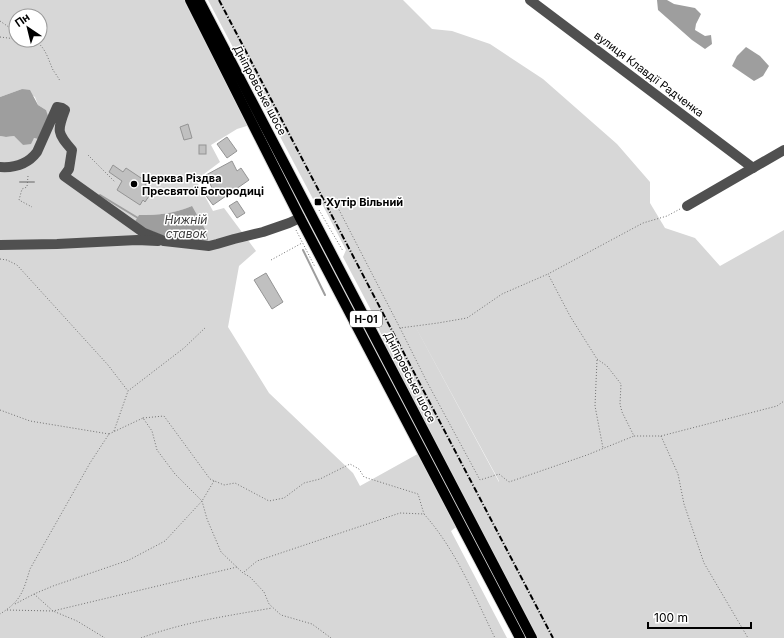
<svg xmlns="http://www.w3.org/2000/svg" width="784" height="638" viewBox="0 0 784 638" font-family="Inter,sans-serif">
	<rect width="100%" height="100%" fill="#fff"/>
	<g fill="#d7d7d7" fill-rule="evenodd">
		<path d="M 0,0 L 190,0 L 253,124 L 237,129 L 211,145 L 220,162 L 196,180 L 213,211 L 224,208 L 256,251 L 239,266 L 228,327 L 269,393 L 353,473 L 360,486 L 423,451 L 460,524 L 451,531 L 507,638 L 0,638 L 0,136 L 6,137 L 14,136 L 23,145 L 34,138 L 38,139 L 46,110 L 38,105 L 35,97 L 22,89 L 0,97 ZM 16,16 L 40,16 L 40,40 L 16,40 ZM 192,206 L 155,233 L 138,218 L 139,215 C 159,215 173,214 192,206 Z"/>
		<path d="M 208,0 L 403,0 L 432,29 L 452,31 L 490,44 L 543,79 L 617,144 L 650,182 L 650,203 L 665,228 L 695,238 L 720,266 L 784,230 L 784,638 L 532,638 L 404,392 L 373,314 L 343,257 L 346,250 L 319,198 L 313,199 ZM 408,313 L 499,482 L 499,481 Z"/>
	</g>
	<g fill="#9e9e9e">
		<path d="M 657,0 L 667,0 L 674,4 L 695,8 L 701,14 L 696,24 L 695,30 L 705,36 L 711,35 L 712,44 L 705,49 L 692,40 L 658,10 Z"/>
		<path d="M 746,47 L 760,56 L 769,66 L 763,76 L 754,81 L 732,66 L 737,56 Z"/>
		<path d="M 22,89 L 30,90 L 38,105 L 46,110 L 48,116 L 38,139 L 34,138 L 31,144 L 23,145 L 14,136 L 6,137 L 0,136 L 0,97 Z"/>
		<path d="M 192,206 L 206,231 L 208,240 C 185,247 155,233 134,223 L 139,215 C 160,215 172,214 192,206 Z"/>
	</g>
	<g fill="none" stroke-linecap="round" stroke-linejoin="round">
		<g stroke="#9e9e9e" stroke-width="2">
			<path d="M 20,182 L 34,182"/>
			<path d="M 100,195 L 138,218"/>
			<path d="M 303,250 L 325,295"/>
		</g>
	</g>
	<g fill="#c0c0c0" stroke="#949494">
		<path d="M 188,124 L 192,138 L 184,140 L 180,127 Z"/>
		<path d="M 227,137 L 237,151 L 227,158 L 217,144 Z"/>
		<rect x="199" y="145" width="7" height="9"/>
		<path d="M 232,161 L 237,171 L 241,168 L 249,180 L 213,205 L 204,193 L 212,188 L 206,175 Z"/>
		<path d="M 113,165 L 123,172 L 126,168 L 147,182 L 145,185 L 153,190 L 145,202 L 143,200 L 140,205 L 117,190 L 122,181 L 109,172 Z"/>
		<path d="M 237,201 L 245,213 L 237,218 L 229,206 Z"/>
		<path d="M 266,273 L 283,302 L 272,309 L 254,280 Z"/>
	</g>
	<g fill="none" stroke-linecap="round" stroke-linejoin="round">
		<g stroke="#dbdbdb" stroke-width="12">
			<g id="major">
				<path d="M 190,0 L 300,218 L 520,638"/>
				<path d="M 199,0 L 532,638"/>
			</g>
		</g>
		<g stroke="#727272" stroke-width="1" stroke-dasharray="1 2" stroke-linecap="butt">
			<path d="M 0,21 L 16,32"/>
			<path d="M 0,37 L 16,39"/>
			<path d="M 24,40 L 34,41"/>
			<path d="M 33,40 C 45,45 48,59 53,70 C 55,73 58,77 60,81"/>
			<path d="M 88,155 L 115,182"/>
			<path d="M 28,176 L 27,187 L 22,189 L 19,200 L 32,207"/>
			<path d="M 317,206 L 329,201 L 336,204 L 400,328 L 438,323 L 467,318 L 502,294 L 548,274"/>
			<path d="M 680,209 L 667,216 L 643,223 L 548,274 L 570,316 L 597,359 L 607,366 L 621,384 L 620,404 L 622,412 L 634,436 L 661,436 L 777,406 L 784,401"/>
			<path d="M 319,210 L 343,251"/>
			<path d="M 296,230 L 315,267"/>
			<path d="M 0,259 L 7,260 L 17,265 L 108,365 L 128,391"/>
			<path d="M 271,260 L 302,243"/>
			<path d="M 400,328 L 427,382 L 480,480 L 499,474 L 509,482 L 587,455 L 634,436"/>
			<path d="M 597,360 L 595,406 L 603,448"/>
			<path d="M 0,410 L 30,421 L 109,434 L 90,463 L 30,569 C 23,592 21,601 0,614"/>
			<path d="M 143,418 L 164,416 L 210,479 L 224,485 L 235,483 L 269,501 L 284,498 L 304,483 L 320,479 L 350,464 L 359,469 L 364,477 L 418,494 L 424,514"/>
			<path d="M 114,431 L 128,391 L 184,348 L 206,327"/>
			<path d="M 109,434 L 143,418 L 152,431 L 157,450 L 175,474 L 202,501 L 207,519 L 221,552 L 243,573 L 250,577 L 264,592 L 269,604 L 281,615 L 312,624 L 331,638"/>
			<path d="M 661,436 L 678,474 L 684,504 L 704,563 L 748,638"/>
			<path d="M 244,572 L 257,561 L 400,513 L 424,514 C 456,550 474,595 495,638"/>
			<path d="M 34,594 L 53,611 L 77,621 L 105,638"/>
			<path d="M 15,604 L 34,594 L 53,586 L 129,560 L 165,541 L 202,501 L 214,481"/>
			<path d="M 7,610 L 53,611 L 237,567"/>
			<path d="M 141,638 C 184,622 227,616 272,608"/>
		</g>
		<g stroke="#505050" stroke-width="10">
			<path d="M 530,0 L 753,168"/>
			<path d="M 0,167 C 14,168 28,164 37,152 L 57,107 L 62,108 L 65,110 C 57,131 57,133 72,150 L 69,169 L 64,176 L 144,233 L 164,241 L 209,246 L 217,244 L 234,239 L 263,232 L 289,223 L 300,218"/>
			<path d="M 687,206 L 784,150"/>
			<path d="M 0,245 L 57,244 L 137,240 L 158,241"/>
		</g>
		<use href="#major" stroke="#000" stroke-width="10"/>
		<path stroke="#000" stroke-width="2" stroke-dasharray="6 2 1 2" stroke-linecap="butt" d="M 219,0 L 553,638"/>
	</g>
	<g fill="#000" stroke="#fff" stroke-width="1.5">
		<circle cx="134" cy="184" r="4"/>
		<rect x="314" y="198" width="8" height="8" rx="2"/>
	</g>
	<g text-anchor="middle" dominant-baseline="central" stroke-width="3" stroke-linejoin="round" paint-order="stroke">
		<rect fill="#fff" stroke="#4c4c4c" stroke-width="1" x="350" y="311" width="32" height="16" rx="3"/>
		<g font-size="10" font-weight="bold" fill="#000">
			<text x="366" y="319">Н-01</text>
		</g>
		<g font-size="11" fill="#000" stroke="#fff">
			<text transform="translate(649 74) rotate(37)">вулиця Клавдії Радченка</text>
			<text transform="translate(260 90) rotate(62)">Дніпровське шосе</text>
			<text transform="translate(410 377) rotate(63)">Дніпровське шосе</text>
		</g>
		<g font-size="11" font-weight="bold" fill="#000" stroke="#fff" text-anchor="start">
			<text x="142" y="178">Церква Різдва<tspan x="142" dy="13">Пресвятої Богородиці</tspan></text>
			<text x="326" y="202">Хутір Вільний</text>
		</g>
		<g font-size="12" font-style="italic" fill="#3f3f3f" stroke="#fff">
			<text x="186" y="219">Нижній<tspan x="186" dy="14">ставок</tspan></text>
		</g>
	</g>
	<g transform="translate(28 28) rotate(325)"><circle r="19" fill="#ffffff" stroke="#999999"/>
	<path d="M0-3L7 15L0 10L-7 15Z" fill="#000000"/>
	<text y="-6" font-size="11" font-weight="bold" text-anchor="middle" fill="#000000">Пн</text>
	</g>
	<path d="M648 622v6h103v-6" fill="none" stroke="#000000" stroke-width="2"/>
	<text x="654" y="622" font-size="12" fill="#000000" stroke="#ffffff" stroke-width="3" paint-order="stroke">100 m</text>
</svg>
